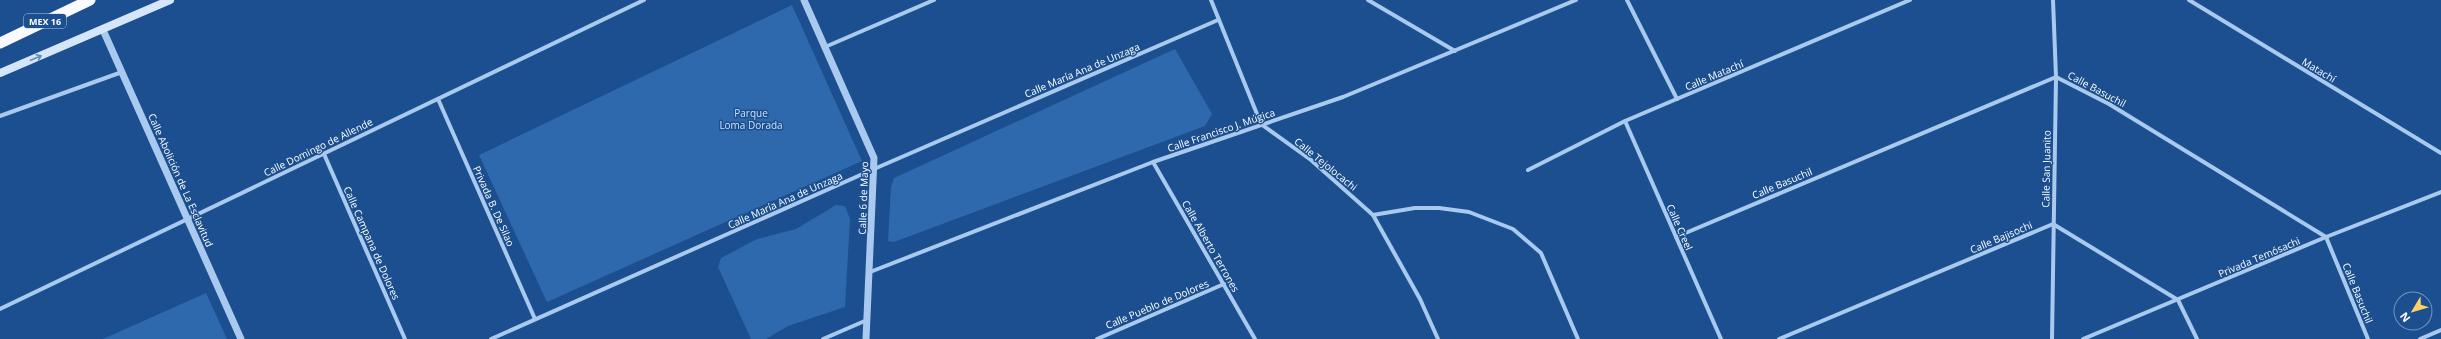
<svg xmlns="http://www.w3.org/2000/svg" width="2441" height="339" viewBox="0 0 2441 339" font-family="'Open Sans',sans-serif">
	<rect width="100%" height="100%" fill="#1b4f8f"/>
	<g fill="#2e69ad">
		<path d="M 792,5 L 862,161 L 547,302 L 479,155 Z"/>
		<path d="M 1175,49 L 1212,114 L 1205,126 L 894,242 L 888,241 L 891,187 L 894,178 Z"/>
		<path d="M 836,205 L 845,206 L 850,219 L 845,307 L 788,326 L 766,339 L 751,339 L 718,267 L 721,258 L 757,239 L 796,229 Z"/>
		<path d="M 206,293 L 227,339 L 103,339 Z"/>
	</g>
	<g fill="none" stroke-linecap="round" stroke-linejoin="round">
		<g stroke="#a9c9ee" stroke-width="4">
			<path d="M 1211,0 L 1261,124 L 1311,160 L 1373,215 L 1420,299 L 1438,339"/>
			<path d="M 1368,0 L 1455,51"/>
			<path d="M 1627,0 L 1677,99"/>
			<path d="M 2189,0 L 2441,153"/>
			<path d="M 825,47 L 934,0"/>
			<path d="M 438,99 L 535,319"/>
			<path d="M 0,116 L 122,72"/>
			<path d="M 1625,121 L 1721,339"/>
			<path d="M 324,154 L 405,339"/>
			<path d="M 1153,162 L 1255,339"/>
			<path d="M 1528,170 L 1625,121 L 1910,0"/>
			<path d="M 1373,215 L 1415,208 L 1439,208 L 1469,212 L 1513,229 L 1541,253 L 1578,339"/>
			<path d="M 1676,237 L 2056,77 L 2109,104 L 2326,237 L 2368,339"/>
			<path d="M 870,272 L 1153,162 L 1343,97 L 1576,0"/>
			<path d="M 0,309 L 644,0"/>
			<path d="M 491,339 L 874,169 L 1218,20"/>
			<path d="M 823,339 L 867,320"/>
			<path d="M 1097,339 L 1224,284"/>
			<path d="M 1779,339 L 2053,224 L 2178,300 L 2197,339"/>
			<path d="M 2052,339 L 2056,77 L 2053,0"/>
			<path d="M 2083,339 L 2326,237 L 2441,192"/>
			<path d="M 2420,339 L 2441,330"/>
		</g>
		<g stroke="#a9c9ee" stroke-width="7">
			<path d="M 804,0 L 874,158 L 866,339"/>
			<path d="M 103,30 L 241,339"/>
		</g>
		<path stroke="#d6e6fa" stroke-width="8" d="M 0,73 L 170,0"/>
		<path stroke="#f8faff" stroke-width="11" d="M 0,43 L 90,0"/>
	</g>
	<defs><path id="oneway-shaft" d="M-6 0H5M1.5-3L5.5 0L1.5 3" fill="none" stroke-width="1.6" stroke-linecap="round" stroke-linejoin="round"/></defs>
	<use stroke="#668bba" href="#oneway-shaft" transform="translate(36 58) rotate(-23)"/>
	<g text-anchor="middle" dominant-baseline="central" stroke-width="3" stroke-linejoin="round" paint-order="stroke">
		<rect fill="#1b4f8f" stroke="#bbcadd" stroke-width="1" x="24" y="14" width="42" height="14" rx="3"/>
		<g font-size="9" font-weight="bold" fill="#fff">
			<text x="45" y="21">MEX 16</text>
		</g>
		<g font-size="10" fill="#fff" stroke="#1b4f8f">
			<text transform="translate(1082 70) rotate(-23)">Calle María Ana de Unzaga</text>
			<text transform="translate(2319 70) rotate(31)">Matachí</text>
			<text transform="translate(1714 75) rotate(-23)">Calle Matachí</text>
			<text transform="translate(2097 89) rotate(28)">Calle Basuchil</text>
			<text transform="translate(1221 130) rotate(-19)">Calle Francisco J. Múgica</text>
			<text transform="translate(318 147) rotate(-26)">Calle Domingo de Allende</text>
			<text transform="translate(1326 164) rotate(39)">Calle Tejolocachi</text>
			<text transform="translate(2046 169) rotate(-89)">Calle San Juanito</text>
			<text transform="translate(181 180) rotate(66)">Calle Abolición de La Esclavitud</text>
			<text transform="translate(1782 183) rotate(-23)">Calle Basuchil</text>
			<text transform="translate(863 198) rotate(-88)">Calle 6 de Mayo</text>
			<text transform="translate(785 200) rotate(-24)">Calle María Ana de Unzaga</text>
			<text transform="translate(494 206) rotate(66)">Privada B. De Silao</text>
			<text transform="translate(1680 227) rotate(66)">Calle Creel</text>
			<text transform="translate(2001 237) rotate(-23)">Calle Bajisochi</text>
			<text transform="translate(372 243) rotate(66)">Calle Campana de Dolores</text>
			<text transform="translate(1211 246) rotate(60)">Calle Alberto Terrones</text>
			<text transform="translate(2259 257) rotate(-23)">Privada Temósachi</text>
			<text transform="translate(2358 293) rotate(68)">Calle Basuchil</text>
			<text transform="translate(1157 304) rotate(-23)">Calle Pueblo de Dolores</text>
		</g>
		<g font-size="10" fill="#cfe3fa" stroke="#1b4f8f">
			<text x="751" y="113">Parque<tspan x="751" dy="12">Loma Dorada</tspan></text>
		</g>
	</g>
	<g transform="translate(2413 311) rotate(232)"><circle r="19" fill="#1b4f8f" stroke="#7695bc"/>
	<path d="M0-3L7 15L0 10L-7 15Z" fill="#ffd166"/>
	<text y="-6" font-size="11" font-weight="bold" text-anchor="middle" fill="#ffffff">N</text>
	</g>
</svg>
